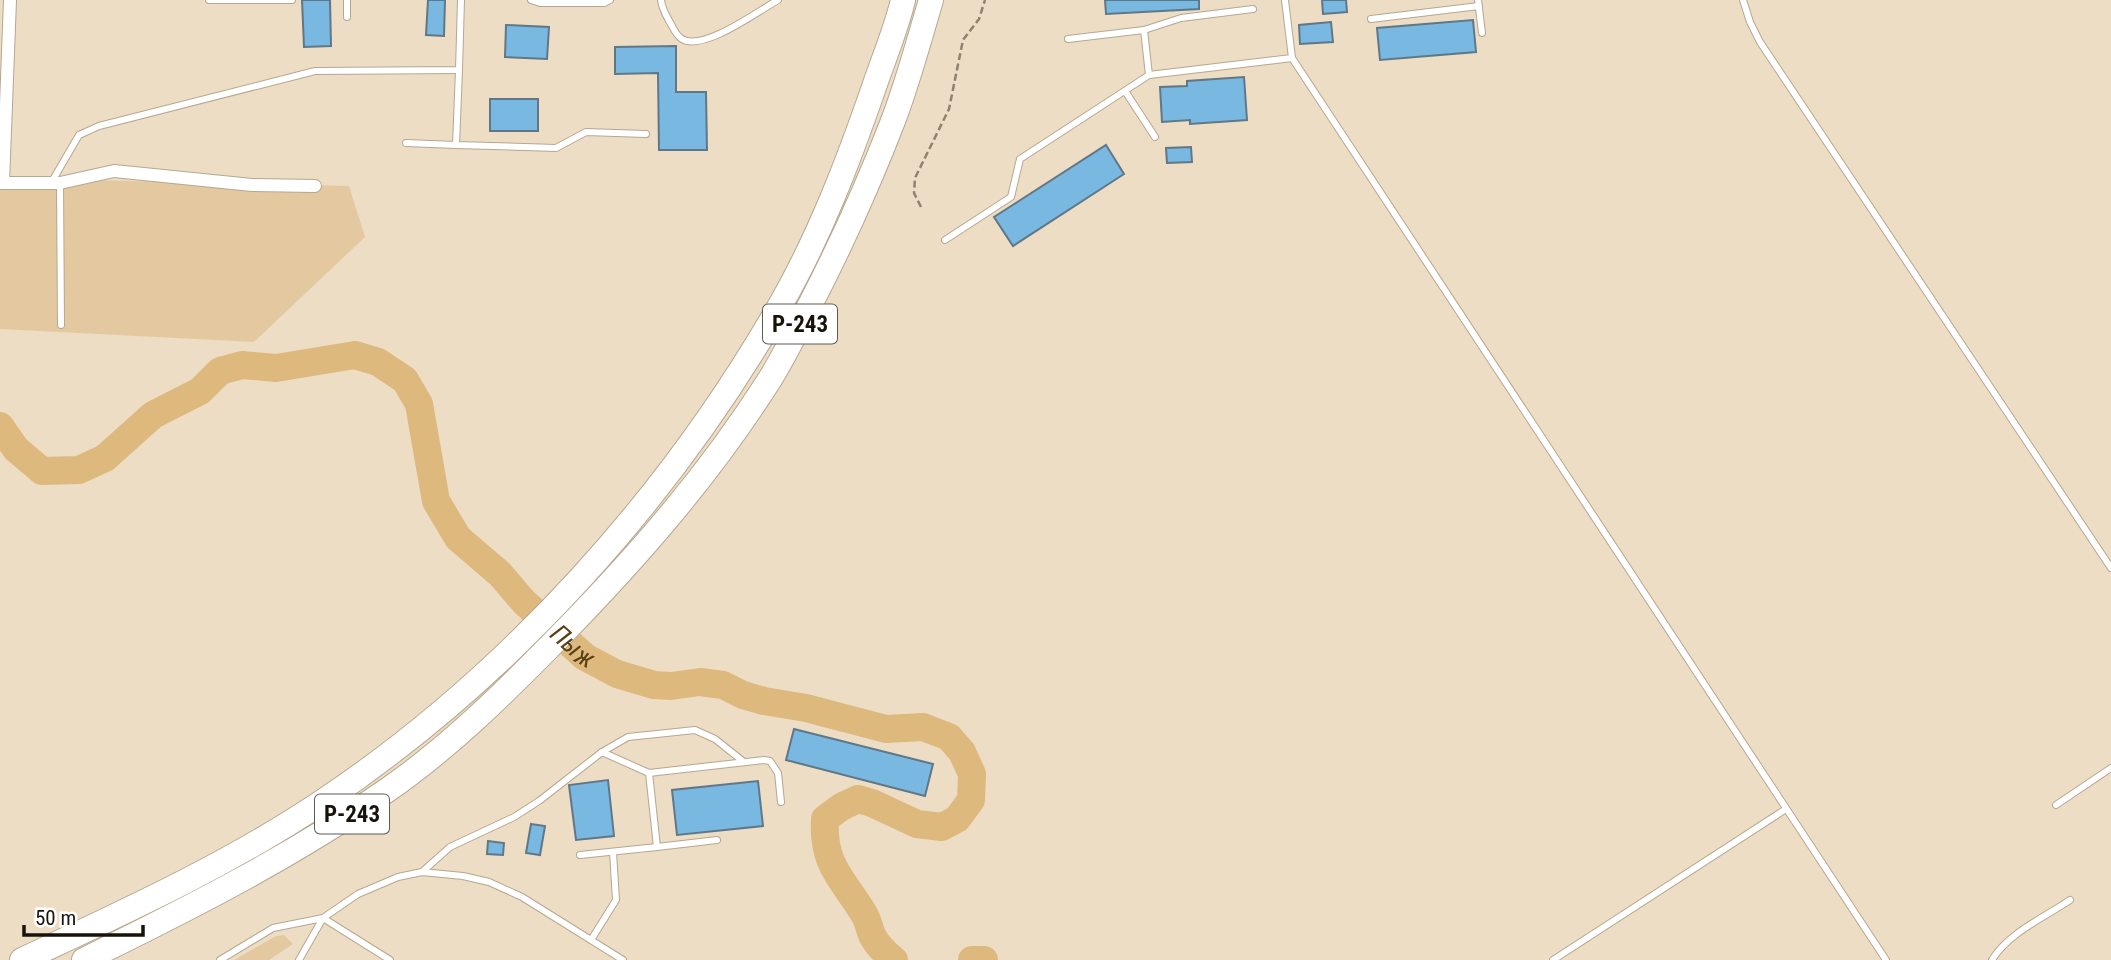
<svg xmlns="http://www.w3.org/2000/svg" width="2111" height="960" viewBox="0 0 2111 960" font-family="'Roboto Condensed',sans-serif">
	<rect width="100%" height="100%" fill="#edddc5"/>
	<g fill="#e4c9a0">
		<path d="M 0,178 L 349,186 L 365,237 L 254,342 L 0,329 Z"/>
		<path d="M 284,935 L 293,944 L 269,960 L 234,960 L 276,936 Z"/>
	</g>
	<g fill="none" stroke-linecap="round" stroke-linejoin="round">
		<g stroke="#deb97e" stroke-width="28">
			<path id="s1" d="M 0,426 L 16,449 L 42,471 L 79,470 L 105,458 L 153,415 L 200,391 L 220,371 L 242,365 L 276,368 L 355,355 L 378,362 L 405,380 L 419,404 L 436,501 L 458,538 L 500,574 L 524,602 L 585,657 L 617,674 L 654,685 L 671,686 L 700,682 L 723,685 L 743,695 L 764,701 L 806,708 L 886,729 L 923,727 L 949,737 L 962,752 L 972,774 L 971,800 L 957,819 L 942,827 L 917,824 L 872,803 L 858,799 L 841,807 L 825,819 C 822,865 843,879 864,914 C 868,920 869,928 872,935 C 877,945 885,953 894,960"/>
			<path d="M 972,960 L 984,960"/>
		</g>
	</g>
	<g fill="#79b9e1" stroke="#607787" stroke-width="2">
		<path d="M 302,0 L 330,0 L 331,46 L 304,47 Z"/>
		<path d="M 428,0 L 445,0 L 444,36 L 426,35 Z"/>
		<path d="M 1105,0 L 1199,0 L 1199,9 L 1106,14 Z"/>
		<path d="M 1322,0 L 1346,0 L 1347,12 L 1323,14 Z"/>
		<path d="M 1473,20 L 1476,52 L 1380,60 L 1377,28 Z"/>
		<path d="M 1331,22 L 1333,42 L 1300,44 L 1299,25 Z"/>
		<path d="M 506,25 L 549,27 L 547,59 L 505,57 Z"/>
		<path d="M 676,46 L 676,92 L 706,92 L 707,150 L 659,150 L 658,73 L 615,74 L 615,47 Z"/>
		<path d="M 1244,77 L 1247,120 L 1190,124 L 1190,120 L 1162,122 L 1160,87 L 1187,86 L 1187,81 Z"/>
		<rect x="490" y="99" width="48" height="32"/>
		<path d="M 1106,145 L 1124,174 L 1013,246 L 994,217 Z"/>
		<path d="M 1191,147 L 1192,162 L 1167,163 L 1166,148 Z"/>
		<path d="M 794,729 L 933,764 L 925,796 L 786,760 Z"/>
		<path d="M 608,780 L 614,836 L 576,840 L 569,785 Z"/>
		<path d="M 758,781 L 763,826 L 677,835 L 672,790 Z"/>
		<path d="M 531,824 L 545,826 L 540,855 L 526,853 Z"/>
		<path d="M 488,841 L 504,843 L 503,855 L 487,854 Z"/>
	</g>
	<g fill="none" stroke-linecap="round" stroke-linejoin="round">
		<g stroke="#b6a790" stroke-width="8">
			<g id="lane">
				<path d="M 209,0 L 292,0"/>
				<path d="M 347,0 L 347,17"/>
				<path d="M 531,0 L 540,3 L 604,3 L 610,0"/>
				<path d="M 661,0 C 662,10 667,17 672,26 C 674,30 677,36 682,39 C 703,52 758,11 778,0"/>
				<path d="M 1478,0 L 1482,33"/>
				<path d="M 1743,0 L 1750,22 L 1760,42 L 2111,568"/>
				<path d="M 1371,19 L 1479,6"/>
				<path d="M 1144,30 L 1181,18 L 1253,9"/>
				<path d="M 1068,39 L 1144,30 L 1149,75"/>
				<path d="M 1292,58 L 1886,960"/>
				<path d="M 459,70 L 456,145 L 556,148 L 586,132 L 646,134"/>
				<path d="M 1125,91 L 1155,137"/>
				<path d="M 406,143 L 456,145"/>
				<path d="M 51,183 L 79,135 L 99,126 L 315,71 L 459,70 L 461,0"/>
				<path d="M 60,183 L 61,325"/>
				<path d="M 945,240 L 1011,197 L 1020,159 L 1149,75 L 1292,58 L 1285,0"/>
				<path d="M 602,752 L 628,737 L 695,730 L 715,739 L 744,762"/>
				<path d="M 649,773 L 657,847 L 717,840"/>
				<path d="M 2056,805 L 2111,768"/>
				<path d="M 580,855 L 657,847"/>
				<path d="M 422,872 L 450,847 L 514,817 L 539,801 L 602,752 L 649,773 L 764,760 L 770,761 L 778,773 L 781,802"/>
				<path d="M 591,940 L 616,900 L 613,852"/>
				<path d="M 220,960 L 273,928 L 323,918 L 390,960"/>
				<path d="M 299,960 L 323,918 L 358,894 L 398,877 L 422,872 L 463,876 L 489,882 L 522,897 L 623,960"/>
				<path d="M 1553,960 L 1786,809"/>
				<path d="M 1992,960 C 2008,933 2045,917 2070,900"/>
			</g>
		</g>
		<g stroke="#b6a790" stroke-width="14">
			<g id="street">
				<path d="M 0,183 L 60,183 L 114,171 L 252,185 L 315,186"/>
				<path d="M 3,183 L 10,0"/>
			</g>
		</g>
		<g stroke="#b6a790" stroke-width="26">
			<g id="highway">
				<path d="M 22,960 C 124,912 228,865 322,802 C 509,677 671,497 782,302 C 820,235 848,162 873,90 C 883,60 896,30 903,0"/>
				<path d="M 84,960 C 188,909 291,857 386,791 C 450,747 506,691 560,636 C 639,555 709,475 770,379 C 785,355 798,328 811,303 C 842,243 869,183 893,121 C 908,82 919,40 931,0"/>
			</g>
		</g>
		<path stroke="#8e8271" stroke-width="2.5" stroke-dasharray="7 3.5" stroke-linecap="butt" d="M 921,207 L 914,193 L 915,178 L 949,109 L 963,40 L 979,19 L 985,0"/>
		<use href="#lane" stroke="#fff" stroke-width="6"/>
		<use href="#street" stroke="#fff" stroke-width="12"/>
		<use href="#highway" stroke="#fff" stroke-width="24"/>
	</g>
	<g text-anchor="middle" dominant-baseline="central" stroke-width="6" stroke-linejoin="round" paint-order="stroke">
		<g fill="#fff" stroke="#5d5a54" stroke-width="2">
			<rect x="763" y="304.5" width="74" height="39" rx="5"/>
			<rect x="315" y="794.5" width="74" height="39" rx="5"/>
		</g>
		<g font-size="23" font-weight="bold" fill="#18130a">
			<text x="800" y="324">Р-243</text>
			<text x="352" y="814">Р-243</text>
		</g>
		<g font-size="26" font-style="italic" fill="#5a4012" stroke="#fff">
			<text stroke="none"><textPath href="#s1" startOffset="794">Пыж</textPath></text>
		</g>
	</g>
	<path d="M24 925v10h119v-10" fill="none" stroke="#18130a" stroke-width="3.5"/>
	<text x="35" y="925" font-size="21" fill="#18130a" stroke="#ffffff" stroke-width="5" paint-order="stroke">50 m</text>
</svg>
